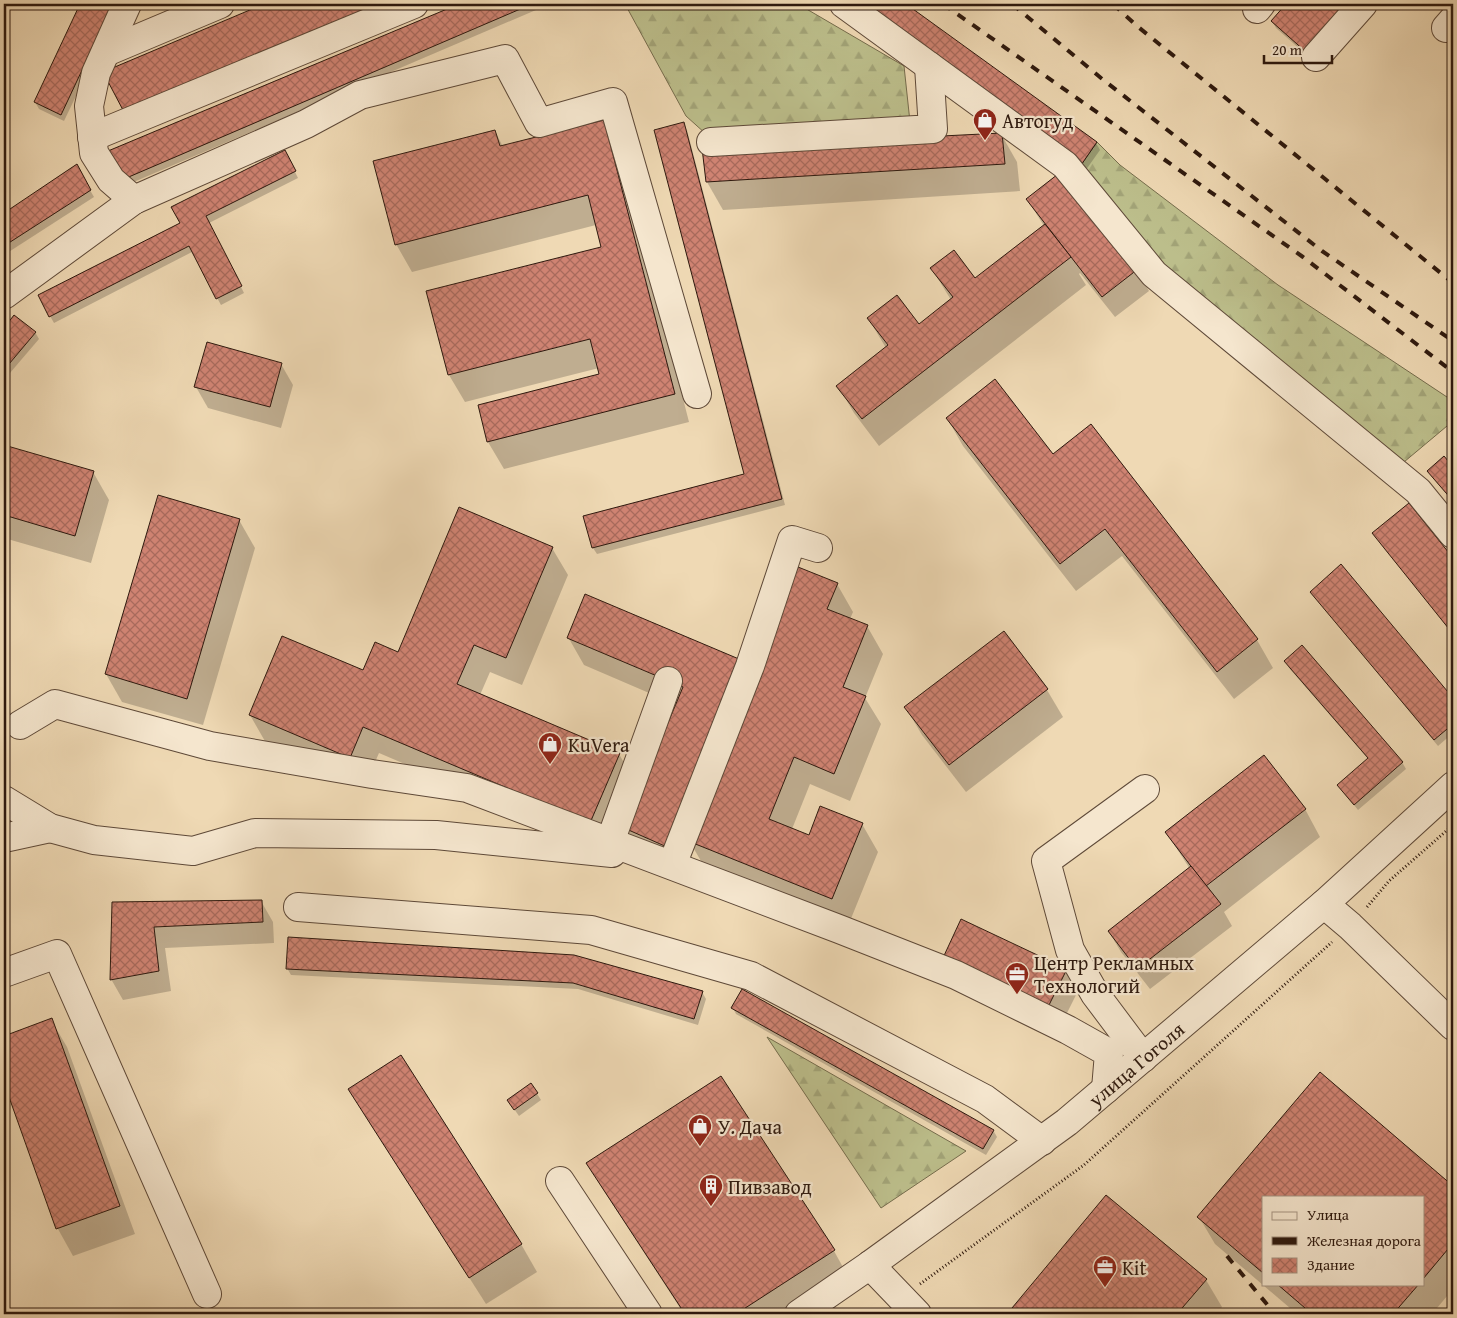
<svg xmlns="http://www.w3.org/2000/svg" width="1457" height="1318" viewBox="0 0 1457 1318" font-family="'Gentium Book Plus',serif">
	<defs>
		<pattern id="forest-firs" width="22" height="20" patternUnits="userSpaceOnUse" patternTransform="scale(1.25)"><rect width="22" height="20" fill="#bcbe8b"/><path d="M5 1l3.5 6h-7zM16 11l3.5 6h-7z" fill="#a2a377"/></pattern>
		<pattern id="building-cross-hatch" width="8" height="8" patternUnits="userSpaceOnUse" patternTransform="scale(1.25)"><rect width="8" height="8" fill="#cf8372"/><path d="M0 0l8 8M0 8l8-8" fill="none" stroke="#a86a5c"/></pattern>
	</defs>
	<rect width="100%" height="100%" fill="#efd9b4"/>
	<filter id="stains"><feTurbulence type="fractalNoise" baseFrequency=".004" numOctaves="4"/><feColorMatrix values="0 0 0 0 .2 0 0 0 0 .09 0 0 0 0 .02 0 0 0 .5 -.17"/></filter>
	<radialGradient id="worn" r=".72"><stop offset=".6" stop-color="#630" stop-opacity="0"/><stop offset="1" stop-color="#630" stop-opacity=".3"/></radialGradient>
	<g fill="url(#forest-firs)" stroke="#756c4c">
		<path d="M 625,4 L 798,4 L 904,66 L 910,122 L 706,134 L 686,116 Z"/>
		<path d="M 1097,142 L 1120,165 L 1278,285 L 1453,401 L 1453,421 L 1404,462 L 1162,264 L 1079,168 Z"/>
		<path d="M 767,1037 L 966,1151 L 881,1208 Z"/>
	</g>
	<g fill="#0003" fill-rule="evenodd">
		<path d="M 82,4 L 120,4 L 64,121 L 39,109 L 35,102 Z"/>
		<path d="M 170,4 L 196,4 L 175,13 Z"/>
		<path d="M 268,4 L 400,4 L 105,73 Z"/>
		<path d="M 462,4 L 550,4 L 122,187 L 110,152 Z"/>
		<path d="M 848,4 L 904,4 L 1096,143 L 1100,150 L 1083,174 Z"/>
		<path d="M 1288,4 L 1357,4 L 1310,58 L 1276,28 L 1272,21 Z"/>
		<path d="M 1437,4 L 1453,4 L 1453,12 L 1450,15 Z"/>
		<path d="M 603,121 L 619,149 L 689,422 L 504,469 L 488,442 L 479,406 L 601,375 L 599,368 L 465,402 L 449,375 L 602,248 L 596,225 L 412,272 L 396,244 L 495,131 L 503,147 Z"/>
		<path d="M 684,124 L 687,130 L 785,505 L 597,554 L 593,548 L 745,475 Z"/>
		<path d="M 1001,134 L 1017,162 L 1020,191 L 723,210 L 707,182 Z"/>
		<path d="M 288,158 L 298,178 L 209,223 L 244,293 L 221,305 L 192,252 L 54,323 L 50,316 L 181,223 Z"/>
		<path d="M 76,166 L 94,197 L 4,255 L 4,215 Z"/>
		<path d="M 1027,199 L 1137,270 L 1149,291 L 1115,317 L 1080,273 L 1079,274 L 1086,285 L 879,446 L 854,413 L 838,386 L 886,348 L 868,318 L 919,325 L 951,300 L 932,269 L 975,280 L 1044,226 Z"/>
		<path d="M 14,317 L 35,332 L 39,339 L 4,380 L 4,330 Z"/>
		<path d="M 281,364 L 293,385 L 281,428 L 208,408 L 196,387 Z"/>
		<path d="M 947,418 L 1053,456 L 1091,426 L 1257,640 L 1273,668 L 1234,699 L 1122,556 L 1076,591 L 963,446 Z"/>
		<path d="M 4,446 L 93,472 L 109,500 L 91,563 L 4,538 Z"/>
		<path d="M 1444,458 L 1453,469 L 1453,502 L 1428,472 Z"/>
		<path d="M 1409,505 L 1453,560 L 1453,634 L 1378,540 Z"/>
		<path d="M 239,520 L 255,548 L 203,725 L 122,702 L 106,674 Z"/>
		<path d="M 552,548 L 568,575 L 522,685 L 490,672 L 480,695 L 619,754 L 635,782 L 606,850 L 379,753 L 365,785 L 266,743 L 250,715 L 363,672 L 399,654 Z"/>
		<path d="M 1341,565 L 1453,700 L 1453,733 L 1438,746 L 1312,593 Z"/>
		<path d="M 837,584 L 853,612 L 850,619 L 867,626 L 883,654 L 865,698 L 881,724 L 850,801 L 810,784 L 792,829 L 809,837 L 862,824 L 878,852 L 848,926 L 705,868 L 694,849 L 683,874 L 641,856 L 625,828 L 677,705 L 584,665 L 568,637 L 745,663 Z"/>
		<path d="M 1004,633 L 1047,690 L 1063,717 L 966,792 L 922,735 L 906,708 Z"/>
		<path d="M 1285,661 L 1402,762 L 1406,769 L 1358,810 L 1339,786 L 1369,760 L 1289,668 Z"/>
		<path d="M 1305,809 L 1320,837 L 1224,912 L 1232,926 L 1150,989 L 1121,952 L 1109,932 L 1190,869 L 1166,832 Z"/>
		<path d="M 4,852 L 8,858 L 4,872 Z"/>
		<path d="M 261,901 L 273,922 L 274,943 L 165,948 L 171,991 L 123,1000 L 111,979 L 113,903 Z"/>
		<path d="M 289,938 L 702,992 L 706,999 L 698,1025 L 578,989 L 291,975 L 287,968 Z"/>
		<path d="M 1066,970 L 1078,991 L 1059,1029 L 956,981 Z"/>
		<path d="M 733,1008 L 993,1130 L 997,1137 L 986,1155 L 736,1014 Z"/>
		<path d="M 51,1020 L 67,1047 L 135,1234 L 73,1256 L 58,1229 L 4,1080 L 4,1037 Z"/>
		<path d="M 401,1057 L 521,1244 L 537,1272 L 486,1304 L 366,1116 Z"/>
		<path d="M 1320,1074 L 1453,1187 L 1453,1289 L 1432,1314 L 1297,1314 L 1215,1244 L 1199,1217 ZM 1263,1197 L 1423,1197 L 1423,1284 L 1263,1284 Z"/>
		<path d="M 531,1084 L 541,1100 L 519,1116 L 512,1106 Z"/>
		<path d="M 588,1164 L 834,1251 L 849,1278 L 794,1314 L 684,1314 L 604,1191 Z"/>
		<path d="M 1106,1197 L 1206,1280 L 1222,1307 L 1216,1314 L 1008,1314 Z"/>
		<path d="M 615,1308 L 619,1314 L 606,1314 Z"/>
	</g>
	<g fill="url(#building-cross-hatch)" stroke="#2e190e">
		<path d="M 80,4 L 113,4 L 61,115 L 34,102 Z"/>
		<path d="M 264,4 L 381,4 L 124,112 L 103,72 Z"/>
		<path d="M 459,4 L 532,4 L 117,182 L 108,151 Z"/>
		<path d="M 852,4 L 906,4 L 1097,142 L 1079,168 Z"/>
		<path d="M 1286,4 L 1348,4 L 1306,52 L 1271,21 Z"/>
		<path d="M 604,120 L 675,394 L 487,442 L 478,405 L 599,374 L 590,339 L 448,375 L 426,291 L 601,247 L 588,195 L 395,245 L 373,161 L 495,130 L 500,146 Z"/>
		<path d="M 684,122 L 782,499 L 592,548 L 583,516 L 744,474 L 654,130 Z"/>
		<path d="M 1002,133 L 1005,164 L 706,182 L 702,148 Z"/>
		<path d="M 285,150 L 296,171 L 206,216 L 242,286 L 216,299 L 189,246 L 49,317 L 38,295 L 180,223 L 171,207 Z"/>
		<path d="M 77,164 L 91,190 L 4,246 L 4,213 Z"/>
		<path d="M 1062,171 L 1138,269 L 1102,297 L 1026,199 Z"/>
		<path d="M 1045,224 L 1071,257 L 862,419 L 836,386 L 888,345 L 867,318 L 897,295 L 919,324 L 953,297 L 930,268 L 954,250 L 975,278 Z"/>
		<path d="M 14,315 L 36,332 L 4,370 L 4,328 Z"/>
		<path d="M 207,342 L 282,363 L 270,407 L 194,387 Z"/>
		<path d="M 995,379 L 1053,454 L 1091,424 L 1258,639 L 1217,672 L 1105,529 L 1060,564 L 946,418 Z"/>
		<path d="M 4,445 L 94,471 L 75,536 L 4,515 Z"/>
		<path d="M 1444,456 L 1453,467 L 1453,501 L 1427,471 Z"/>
		<path d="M 158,495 L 240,519 L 187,699 L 105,674 Z"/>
		<path d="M 1409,503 L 1453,558 L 1453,634 L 1372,533 Z"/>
		<path d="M 459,507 L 553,547 L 506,658 L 474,645 L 457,684 L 620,753 L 590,823 L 363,727 L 350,758 L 249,715 L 282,636 L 363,670 L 375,642 L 398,652 Z"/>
		<path d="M 1341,564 L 1453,698 L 1453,724 L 1434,740 L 1310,592 Z"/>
		<path d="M 798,567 L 838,583 L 827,609 L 868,625 L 843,687 L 866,696 L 834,774 L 794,757 L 769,819 L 809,835 L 820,806 L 863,823 L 832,899 L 688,841 Z"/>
		<path d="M 585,594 L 746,662 L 667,847 L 624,828 L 683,687 L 567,638 Z"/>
		<path d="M 1004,631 L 1048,689 L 949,765 L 904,707 Z"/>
		<path d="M 1302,645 L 1403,762 L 1354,805 L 1337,785 L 1368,758 L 1284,661 Z"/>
		<path d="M 1264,755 L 1306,809 L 1206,886 L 1165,832 Z"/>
		<path d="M 1191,866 L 1221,904 L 1137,969 L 1108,931 Z"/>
		<path d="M 262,900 L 263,922 L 154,927 L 159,971 L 110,980 L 112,902 Z"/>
		<path d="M 961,919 L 1067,969 L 1047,1009 L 942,960 Z"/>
		<path d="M 288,937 L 574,955 L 703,991 L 694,1019 L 573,983 L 286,969 Z"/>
		<path d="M 742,989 L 994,1130 L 983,1149 L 731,1008 Z"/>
		<path d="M 52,1018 L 120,1206 L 56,1229 L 4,1083 L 4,1036 Z"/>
		<path d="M 401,1055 L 522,1244 L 469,1278 L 348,1089 Z"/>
		<path d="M 1320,1072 L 1453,1186 L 1453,1243 L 1423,1279 L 1423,1197 L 1263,1197 L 1263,1273 L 1197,1217 Z"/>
		<path d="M 721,1076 L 835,1250 L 736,1314 L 685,1314 L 586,1163 Z"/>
		<path d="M 531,1083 L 538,1093 L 514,1110 L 507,1100 Z"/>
		<path d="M 1106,1195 L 1207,1279 L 1177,1314 L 1146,1314 L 1144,1313 L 1143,1314 L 1007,1314 Z"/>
		<path d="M 1277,1284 L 1419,1284 L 1393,1314 L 1377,1314 L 1370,1309 L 1365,1314 L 1312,1314 Z"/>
	</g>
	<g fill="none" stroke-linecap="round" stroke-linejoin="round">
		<g stroke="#5e4938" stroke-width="30">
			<g id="minor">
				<path d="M 127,4 L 96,73 L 89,106 L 94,153 L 111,180 L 134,200"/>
				<path d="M 844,4 L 1065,165 L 1154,274 L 1418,491 L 1453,534"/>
				<path d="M 1257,9 L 1261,4"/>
				<path d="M 1446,28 L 1453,20"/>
				<path d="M 106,52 L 220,4"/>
				<path d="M 1316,57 L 1363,4"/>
				<path d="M 92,137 L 414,4"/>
				<path d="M 711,142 L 933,129 L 929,66"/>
				<path d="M 4,295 L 134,200 L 306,124 L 360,95 L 505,59 L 539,123 L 613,102 L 697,394"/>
				<path d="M 20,725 L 55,704 L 210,746 L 372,774 L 467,788 L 839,929 L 956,975 L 1068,1030 L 1109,1053 L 1106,1089"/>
				<path d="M 4,800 L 50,828 L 94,840 L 193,851 L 255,833 L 436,835 L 612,853"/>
				<path d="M 4,838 L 50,828"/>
				<path d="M 610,842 L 668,681"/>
				<path d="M 672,865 L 750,666 L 792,540 L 818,548"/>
				<path d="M 1324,904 L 1350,926 L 1453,1026"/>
				<path d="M 298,907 L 591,930 L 751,976 L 985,1099 L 1042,1141"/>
				<path d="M 4,973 L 57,954 L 207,1294"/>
				<path d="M 1143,1058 L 1095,994 L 1070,950 L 1046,861 L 1145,789"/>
				<path d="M 560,1181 L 648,1314"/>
				<path d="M 870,1265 L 917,1314"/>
				<path id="s1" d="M 799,1314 L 870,1265 L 1067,1122 L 1324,904 L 1453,786"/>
			</g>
		</g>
		<g stroke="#2e190e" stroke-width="3" stroke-dasharray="1 2.5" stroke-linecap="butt">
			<path d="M 1367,907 L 1389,881 L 1453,825"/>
			<path d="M 920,1284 L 1084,1165 L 1332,942"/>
		</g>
		<use href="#minor" stroke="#f5e6ce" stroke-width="28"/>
		<g stroke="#2e190e" stroke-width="4" stroke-dasharray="9 9" stroke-linecap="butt">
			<path d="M 943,4 L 1303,257 L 1453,372"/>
			<path d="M 1012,4 L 1101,78 L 1322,251 L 1453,341"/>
			<path d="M 1113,4 L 1137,26 L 1453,283"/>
			<path d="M 1227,1256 L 1275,1314"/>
		</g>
	</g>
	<defs>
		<g id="shop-pin" transform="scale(1.25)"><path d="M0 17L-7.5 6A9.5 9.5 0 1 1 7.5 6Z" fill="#8f2418" stroke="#f5e6ce"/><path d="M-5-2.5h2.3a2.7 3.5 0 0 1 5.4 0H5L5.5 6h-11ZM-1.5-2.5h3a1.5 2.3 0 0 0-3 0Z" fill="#fff"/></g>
		<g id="office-pin" transform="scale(1.25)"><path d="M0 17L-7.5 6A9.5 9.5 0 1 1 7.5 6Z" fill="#8f2418" stroke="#f5e6ce"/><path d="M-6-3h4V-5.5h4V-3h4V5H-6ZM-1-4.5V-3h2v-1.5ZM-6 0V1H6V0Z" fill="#fff"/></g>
		<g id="building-pin" transform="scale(1.25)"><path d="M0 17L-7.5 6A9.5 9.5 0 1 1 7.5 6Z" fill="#8f2418" stroke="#f5e6ce"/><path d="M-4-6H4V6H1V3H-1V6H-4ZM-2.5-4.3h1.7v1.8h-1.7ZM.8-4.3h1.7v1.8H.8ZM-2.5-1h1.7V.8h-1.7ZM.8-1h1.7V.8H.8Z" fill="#fff"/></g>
	</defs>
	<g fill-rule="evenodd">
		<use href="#shop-pin" x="985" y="120"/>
		<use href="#shop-pin" x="550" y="744"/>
		<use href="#office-pin" x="1017" y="974"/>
		<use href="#shop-pin" x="700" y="1126"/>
		<use href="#building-pin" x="711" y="1186"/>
		<use href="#office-pin" x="1105" y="1267"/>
	</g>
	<g text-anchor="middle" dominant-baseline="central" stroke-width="4.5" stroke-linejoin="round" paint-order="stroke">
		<g font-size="20" fill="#2e190e" stroke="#f5e6ce" text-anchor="start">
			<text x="1002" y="120">Автогуд</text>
			<text x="568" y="744">KuVera</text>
			<text x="1034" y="962">Центр Рекламных<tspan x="1034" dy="23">Технологий</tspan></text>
			<text x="718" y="1126">У. Дача</text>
			<text x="728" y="1186">Пивзавод</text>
			<text x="1122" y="1267">Kit</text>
		</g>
		<g font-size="20" fill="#2e190e" stroke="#f5e6ce">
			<text stroke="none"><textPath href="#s1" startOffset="420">улица Гоголя</textPath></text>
		</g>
	</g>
	<rect width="1457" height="1318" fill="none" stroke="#efd9b4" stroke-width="20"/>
	<rect x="5" y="5" width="1447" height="1308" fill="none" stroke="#2e190e" stroke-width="2.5"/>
	<rect x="10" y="10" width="1437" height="1298" fill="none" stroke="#2e190e"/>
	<rect x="1262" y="1196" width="162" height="90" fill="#f5e6ce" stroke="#a59481"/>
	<rect x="1272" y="1212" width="25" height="8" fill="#f5e6ce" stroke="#a59481"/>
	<text x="1307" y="1220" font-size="15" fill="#2e190e">Улица</text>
	<rect x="1272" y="1237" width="25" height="8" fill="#2e190e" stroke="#a59481"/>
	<text x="1307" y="1246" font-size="15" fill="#2e190e">Железная дорога</text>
	<rect x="1272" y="1258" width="25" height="15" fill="url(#building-cross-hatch)" stroke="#a59481"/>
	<text x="1307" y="1270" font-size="15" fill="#2e190e">Здание</text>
	<path d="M1264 55v8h68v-8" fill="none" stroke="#2e190e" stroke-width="2.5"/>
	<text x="1272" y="55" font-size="15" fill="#2e190e" stroke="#f5e6ce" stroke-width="4" paint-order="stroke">20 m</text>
	<rect width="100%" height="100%" filter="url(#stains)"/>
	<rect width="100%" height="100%" fill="url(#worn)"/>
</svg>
